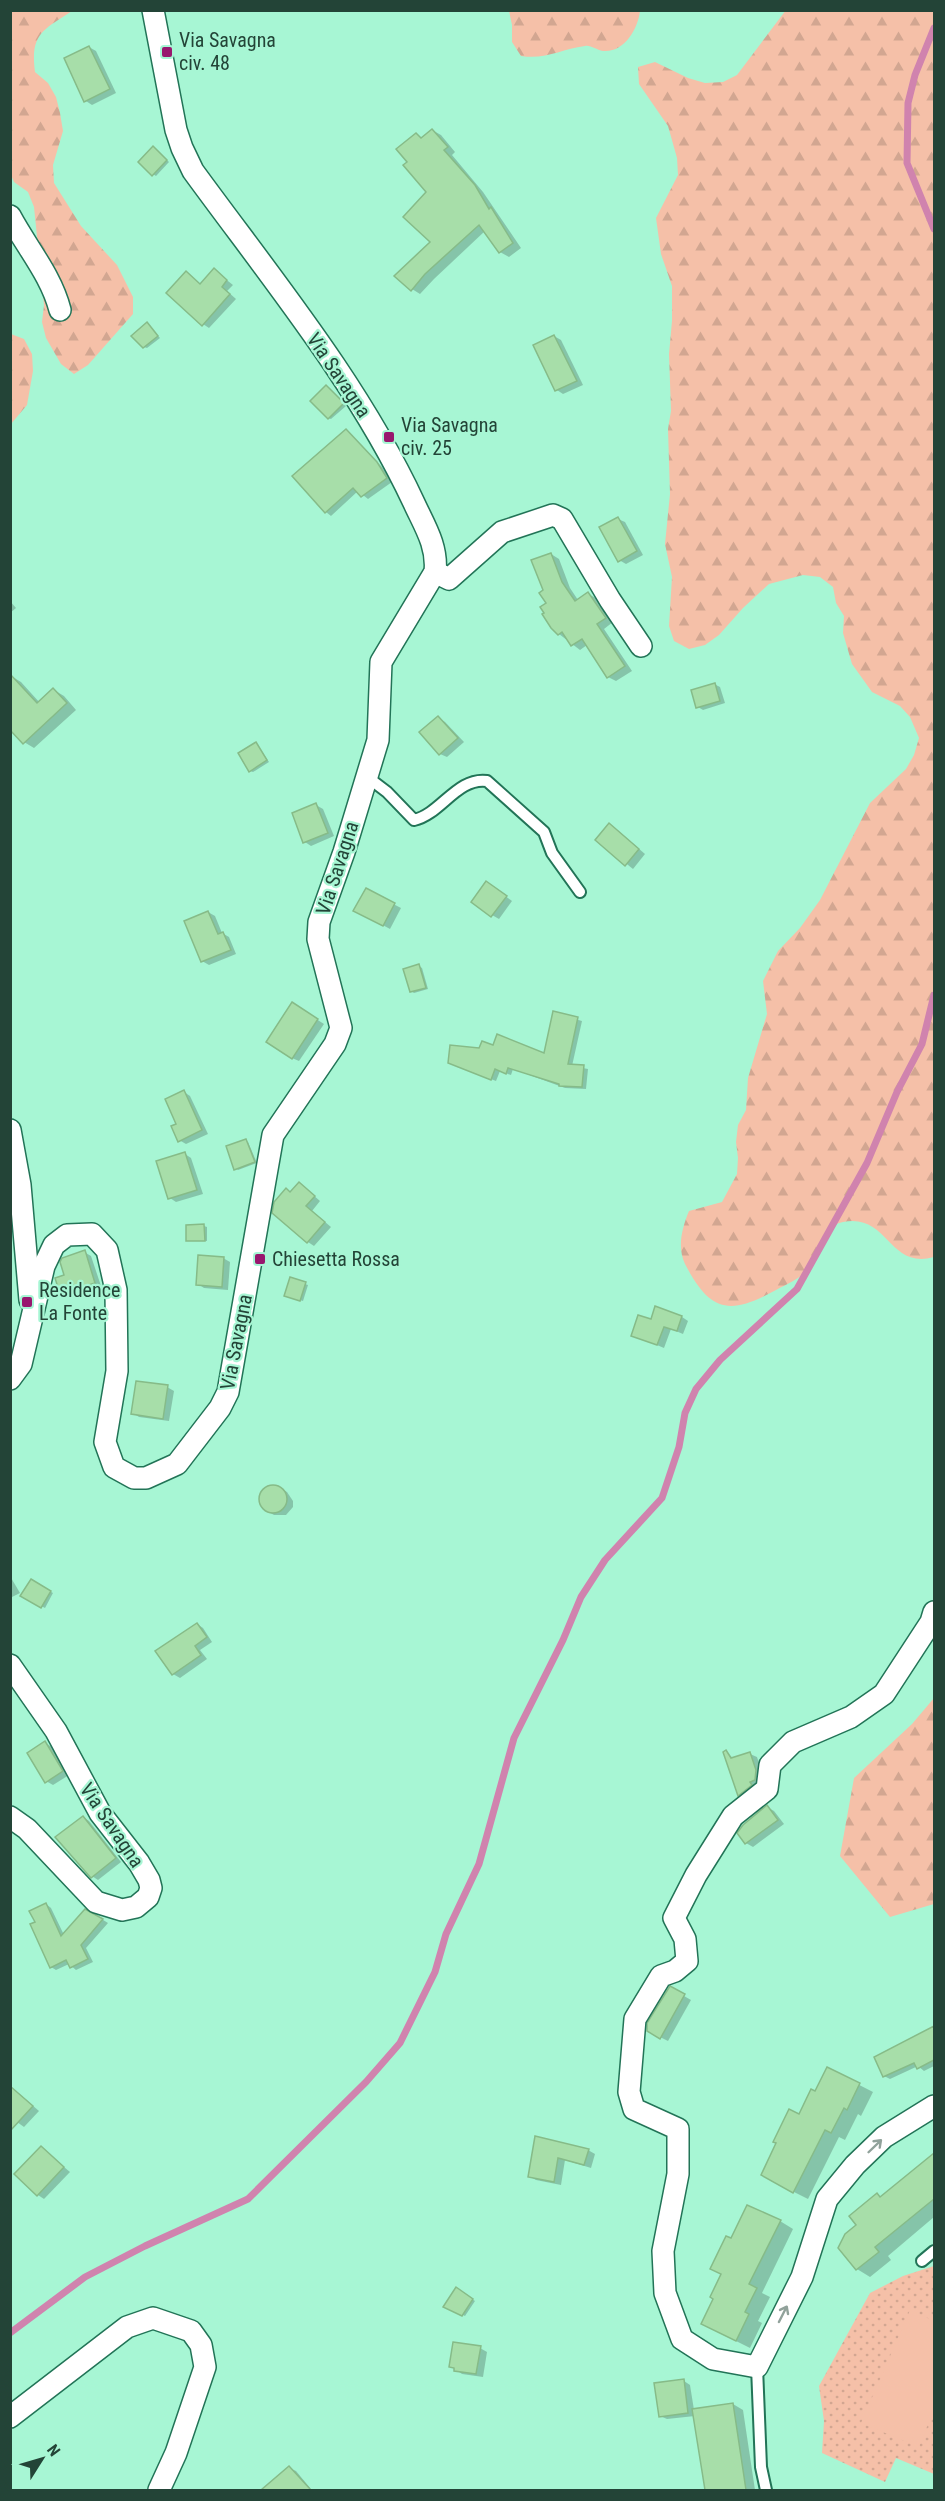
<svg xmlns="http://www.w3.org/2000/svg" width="945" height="2501" viewBox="0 0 945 2501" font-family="'Roboto Condensed',sans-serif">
	<defs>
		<pattern id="forest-firs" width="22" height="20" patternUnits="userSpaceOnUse" patternTransform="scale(1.5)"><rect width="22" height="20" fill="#f5c0a8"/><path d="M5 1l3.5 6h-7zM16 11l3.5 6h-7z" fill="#d2a691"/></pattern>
		<pattern id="park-dots" width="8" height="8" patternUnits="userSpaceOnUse" patternTransform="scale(1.5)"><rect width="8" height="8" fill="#f5c0a8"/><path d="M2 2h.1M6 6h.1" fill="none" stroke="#d2a691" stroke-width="1.8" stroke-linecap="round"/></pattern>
	</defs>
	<rect width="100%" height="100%" fill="#a7f6d4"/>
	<g fill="url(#forest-firs)">
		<path d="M 786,10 L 934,11 L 934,1257 C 888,1270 889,1213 843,1222 C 816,1228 825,1249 813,1264 C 804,1277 789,1283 776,1290 C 729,1316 710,1312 685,1264 C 677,1247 682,1228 689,1211 L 722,1202 L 737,1174 L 738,1158 L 736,1142 L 738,1125 L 746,1110 L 748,1078 L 767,1014 L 763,981 L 778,951 L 800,928 L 820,900 L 870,803 L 906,769 L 914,755 L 919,738 L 910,717 L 900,706 L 872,692 L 852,664 L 843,633 L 844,616 L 836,603 L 833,587 L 820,577 L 803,575 L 769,584 L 743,608 L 719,635 L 705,645 L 689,649 L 674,641 L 669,626 L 672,577 L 665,544 L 670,494 L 668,429 L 671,411 L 669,354 L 672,321 L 672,286 L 661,254 L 656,218 L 678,175 L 677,158 L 668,126 L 639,84 L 638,67 L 655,62 L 688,78 L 705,83 L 723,82 L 737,75 Z"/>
		<path d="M 11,11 L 72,11 C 43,30 30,34 35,72 L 48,83 L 56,97 L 60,113 L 63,131 L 53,165 L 54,183 L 81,226 L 117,265 L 133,297 L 133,314 L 88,365 L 74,374 L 61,364 L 46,338 L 42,322 L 44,305 L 34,207 L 28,192 L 14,182 L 11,175 Z"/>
		<path d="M 509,11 L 509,10 L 640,11 C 638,29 624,53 603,51 C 596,50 591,45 585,46 C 561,49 546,60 521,56 L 512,42 L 512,25 Z"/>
		<path d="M 11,334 L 24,339 L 32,354 L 33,371 L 27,405 L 11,424 Z"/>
		<path d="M 934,1698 L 934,1904 L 890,1917 L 840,1856 L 854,1778 L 912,1724 Z"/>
	</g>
	<path fill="url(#park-dots)" d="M 934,2266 L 934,2474 L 896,2458 L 885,2482 L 822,2453 L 824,2421 L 819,2386 L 870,2293 L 903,2276 Z"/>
	<path fill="#f5c0a8" d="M 910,2310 L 934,2321 L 934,2409 L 919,2447 L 861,2423 Z"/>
	<g fill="#0003">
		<path d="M 89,47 L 96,51 L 116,93 L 92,105 L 86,101 Z"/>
		<path d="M 432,130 L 441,135 L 455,152 L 452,155 L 483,192 L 521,248 L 509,257 L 500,252 L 485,231 L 434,279 L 420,294 L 412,289 L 432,242 L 428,192 L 409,162 L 416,134 L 423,139 Z"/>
		<path d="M 156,150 L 169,162 L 156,176 L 153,174 Z"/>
		<path d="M 214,270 L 233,285 L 227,291 L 236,299 L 209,328 L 203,324 L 186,273 L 201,285 Z"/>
		<path d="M 147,324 L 160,338 L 147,348 L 144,347 Z"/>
		<path d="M 554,336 L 561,340 L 583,385 L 563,394 L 557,390 Z"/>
		<path d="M 327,386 L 346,406 L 331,419 L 328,418 Z"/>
		<path d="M 346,431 L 382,467 L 392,482 L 368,499 L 358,491 L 331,516 L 326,512 Z"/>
		<path d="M 618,519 L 625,522 L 643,555 L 626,564 L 619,560 Z"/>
		<path d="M 551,554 L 559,559 L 570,588 L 578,600 L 588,594 L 596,598 L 613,622 L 604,629 L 632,671 L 616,681 L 608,677 L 587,645 L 580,650 L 559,634 L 544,591 Z"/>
		<path d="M 10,601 L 16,608 L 10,613 Z"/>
		<path d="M 11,676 L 21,682 L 40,703 L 54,690 L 64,696 L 76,710 L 34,748 L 24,742 Z"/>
		<path d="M 714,684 L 720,687 L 725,703 L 703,710 L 698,707 Z"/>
		<path d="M 438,718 L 445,722 L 464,742 L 447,757 L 440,754 Z"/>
		<path d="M 256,743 L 269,762 L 253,772 L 250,771 Z"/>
		<path d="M 316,805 L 323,809 L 334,836 L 311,846 L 305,842 Z"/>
		<path d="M 616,829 L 645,854 L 633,869 L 597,840 Z"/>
		<path d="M 493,887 L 512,901 L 499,919 L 492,915 Z"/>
		<path d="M 366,890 L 401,908 L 390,929 L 355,910 Z"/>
		<path d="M 208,912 L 215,916 L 222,933 L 229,937 L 236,954 L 209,965 L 202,961 Z"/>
		<path d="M 419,966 L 422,968 L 428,989 L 414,993 L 411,991 Z"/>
		<path d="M 299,1008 L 324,1024 L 299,1061 L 292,1058 Z"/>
		<path d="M 554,1013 L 582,1021 L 572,1066 L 588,1069 L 586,1089 L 565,1088 L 513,1069 L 511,1075 L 500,1071 L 496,1081 L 454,1065 L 480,1050 L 494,1047 L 545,1055 Z"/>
		<path d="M 184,1092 L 190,1096 L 208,1134 L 186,1144 L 179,1140 Z"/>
		<path d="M 246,1141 L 248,1142 L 257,1163 L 238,1170 L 236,1168 Z"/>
		<path d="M 185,1154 L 191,1158 L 203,1194 L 176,1202 L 170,1198 Z"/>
		<path d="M 305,1188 L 320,1201 L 312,1211 L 331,1227 L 314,1246 L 308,1242 L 291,1193 Z"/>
		<path d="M 204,1226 L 207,1227 L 207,1241 L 187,1240 Z"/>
		<path d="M 84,1252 L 91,1256 L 101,1286 L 67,1296 L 61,1293 L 66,1276 Z"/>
		<path d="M 223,1258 L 230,1262 L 228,1290 L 204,1288 L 198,1284 Z"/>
		<path d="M 305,1284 L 308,1285 L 303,1301 L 289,1297 Z"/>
		<path d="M 682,1317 L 688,1321 L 683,1334 L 671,1329 L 664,1348 L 633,1335 L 651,1321 Z"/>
		<path d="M 167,1387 L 174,1391 L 169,1421 L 139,1417 L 133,1413 Z"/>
		<path d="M 268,1487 L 280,1488 L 287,1492 L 293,1501 L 293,1507 L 286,1515 L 274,1515 L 267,1511 L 260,1501 L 260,1495 Z"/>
		<path d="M 10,1576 L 20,1593 L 10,1598 Z"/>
		<path d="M 31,1581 L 53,1593 L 45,1608 L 22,1596 Z"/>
		<path d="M 197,1624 L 203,1628 L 212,1642 L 200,1650 L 207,1659 L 180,1678 L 173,1674 Z"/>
		<path d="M 45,1743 L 52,1747 L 69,1775 L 53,1785 L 46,1781 Z"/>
		<path d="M 726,1752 L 734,1759 L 750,1754 L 757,1757 L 763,1775 L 762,1784 L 745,1799 L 739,1795 Z"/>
		<path d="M 767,1807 L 774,1811 L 784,1824 L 753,1847 L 746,1843 Z"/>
		<path d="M 83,1817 L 89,1821 L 121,1862 L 98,1880 L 92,1876 Z"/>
		<path d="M 46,1904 L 51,1908 L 64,1935 L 100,1918 L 108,1923 L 86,1948 L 93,1962 L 76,1970 L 69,1964 L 56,1970 L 51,1967 L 37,1923 Z"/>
		<path d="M 670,1988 L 691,2000 L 668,2041 L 648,2031 Z"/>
		<path d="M 934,2028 L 934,2066 L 924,2071 L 918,2066 L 890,2079 L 884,2076 L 875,2058 Z"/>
		<path d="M 828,2069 L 873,2092 L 861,2116 L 858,2114 L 845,2140 L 839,2137 L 808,2199 L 776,2183 L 778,2143 L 816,2093 Z"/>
		<path d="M 10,2086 L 39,2111 L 24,2127 L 10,2117 Z"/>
		<path d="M 536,2137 L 588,2150 L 595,2154 L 591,2168 L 565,2160 L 561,2185 L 536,2180 L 529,2176 Z"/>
		<path d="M 41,2148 L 70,2172 L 44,2199 L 38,2195 Z"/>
		<path d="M 934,2155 L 934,2217 L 888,2256 L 891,2260 L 870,2277 L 857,2269 L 858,2225 L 877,2195 L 882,2198 Z"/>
		<path d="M 780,2221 L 793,2229 L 762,2293 L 770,2297 L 758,2321 L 762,2323 L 750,2348 L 716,2331 L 715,2298 L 731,2240 Z"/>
		<path d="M 457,2289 L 475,2301 L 465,2316 L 445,2306 Z"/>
		<path d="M 480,2348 L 487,2352 L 483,2377 L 462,2374 L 451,2366 Z"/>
		<path d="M 684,2381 L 690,2385 L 694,2410 L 733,2404 L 743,2410 L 755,2490 L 706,2490 L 695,2416 L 667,2419 L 660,2416 Z"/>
		<path d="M 289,2468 L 296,2471 L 310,2488 L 307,2490 L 276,2490 L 270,2484 Z"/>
	</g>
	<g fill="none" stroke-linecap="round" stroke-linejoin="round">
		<g stroke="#d083ae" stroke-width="7">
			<path d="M 934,28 L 915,75 L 908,103 L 907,163 L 934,229"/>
			<path d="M 10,2333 L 85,2277 L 145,2246 L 248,2199 L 366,2082 L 400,2043 L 435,1972 L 446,1934 L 479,1864 L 514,1738 L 563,1640 L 581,1597 L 605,1560 L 662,1498 L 679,1447 L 685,1413 L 696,1389 L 720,1360 L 797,1289 L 867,1163 L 897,1092 L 922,1044 L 934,995"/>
		</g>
	</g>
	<g fill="#a7dea9" stroke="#86bb88" stroke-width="1.5">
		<path d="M 89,46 L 110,89 L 84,102 L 64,58 Z"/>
		<path d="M 432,129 L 448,147 L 444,150 L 475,185 L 489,209 L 491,207 L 513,243 L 499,253 L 479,225 L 425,274 L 411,291 L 394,276 L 430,242 L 403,217 L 426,192 L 403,165 L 407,162 L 396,149 L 416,133 L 421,138 Z"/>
		<path d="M 153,146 L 167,160 L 152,176 L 138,162 Z"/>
		<path d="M 214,268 L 227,280 L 222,287 L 230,294 L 202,326 L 166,293 L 186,271 L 200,284 Z"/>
		<path d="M 147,322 L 158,336 L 143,348 L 131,336 Z"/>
		<path d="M 554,335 L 577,381 L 555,391 L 533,345 Z"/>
		<path d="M 326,385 L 344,403 L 328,419 L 310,401 Z"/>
		<path d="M 346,429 L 377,462 L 387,478 L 361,497 L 353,488 L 325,513 L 292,476 Z"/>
		<path d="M 618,517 L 637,551 L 618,562 L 599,527 Z"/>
		<path d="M 551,553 L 562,582 L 575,601 L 588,592 L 606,618 L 597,624 L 625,666 L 607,678 L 582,639 L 571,646 L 562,632 L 558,635 L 551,628 L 542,614 L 544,613 L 540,607 L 546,603 L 539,593 L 543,590 L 531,560 Z"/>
		<path d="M 10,674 L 37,703 L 53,688 L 67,703 L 23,744 L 10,730 Z"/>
		<path d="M 715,683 L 720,701 L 696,708 L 691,690 Z"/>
		<path d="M 438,716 L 458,738 L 439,755 L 419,732 Z"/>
		<path d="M 256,742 L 267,760 L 249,772 L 238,753 Z"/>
		<path d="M 316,803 L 328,833 L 303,843 L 292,813 Z"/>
		<path d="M 609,823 L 639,849 L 625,866 L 595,840 Z"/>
		<path d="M 486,881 L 507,896 L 491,917 L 471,902 Z"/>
		<path d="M 366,888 L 395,903 L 383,926 L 353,911 Z"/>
		<path d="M 208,911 L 218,934 L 223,932 L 231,950 L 201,962 L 184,921 Z"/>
		<path d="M 419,964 L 426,988 L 410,992 L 403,969 Z"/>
		<path d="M 292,1002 L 318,1019 L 292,1059 L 266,1042 Z"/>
		<path d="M 553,1011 L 578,1017 L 568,1064 L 584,1065 L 582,1087 L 559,1086 L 559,1084 L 508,1068 L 506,1074 L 495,1069 L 491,1080 L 448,1063 L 450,1045 L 479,1048 L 482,1041 L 493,1045 L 497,1034 L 544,1053 Z"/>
		<path d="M 184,1090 L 202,1130 L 178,1142 L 171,1126 L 176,1124 L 165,1099 Z"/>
		<path d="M 246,1139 L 255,1162 L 234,1170 L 226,1146 Z"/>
		<path d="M 185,1152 L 197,1190 L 168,1199 L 156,1161 Z"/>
		<path d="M 299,1182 L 315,1196 L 306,1206 L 325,1222 L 307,1243 L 272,1213 L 274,1202 L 286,1188 L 290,1192 Z"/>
		<path d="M 204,1224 L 205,1241 L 186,1241 L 186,1225 Z"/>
		<path d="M 85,1250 L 95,1283 L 60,1294 L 55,1278 L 64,1275 L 60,1262 L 62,1258 Z"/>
		<path d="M 198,1255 L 224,1257 L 222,1287 L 196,1285 Z"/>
		<path d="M 290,1277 L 306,1282 L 300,1301 L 284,1296 Z"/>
		<path d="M 655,1306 L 682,1316 L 677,1331 L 664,1327 L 657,1345 L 631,1336 L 638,1315 L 651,1319 Z"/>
		<path d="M 136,1381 L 168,1385 L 163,1419 L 131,1414 Z"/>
		<circle cx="273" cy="1499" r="14"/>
		<path d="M 31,1579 L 51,1591 L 41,1608 L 20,1596 Z"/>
		<path d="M 197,1623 L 207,1637 L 195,1646 L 201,1655 L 172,1675 L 155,1651 Z"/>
		<path d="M 45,1741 L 63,1771 L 45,1783 L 27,1753 Z"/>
		<path d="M 726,1750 L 731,1758 L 750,1752 L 756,1770 L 755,1780 L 750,1782 L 752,1785 L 738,1796 L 723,1752 Z"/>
		<path d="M 767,1805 L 778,1820 L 745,1844 L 737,1833 L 743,1825 Z"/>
		<path d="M 83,1816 L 116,1858 L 91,1878 L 55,1837 Z"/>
		<path d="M 46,1903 L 61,1936 L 85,1909 L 103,1919 L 81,1945 L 88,1959 L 70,1968 L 66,1960 L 50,1968 L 30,1924 L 35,1922 L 29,1911 Z"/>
		<path d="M 670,1986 L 685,1994 L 660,2039 L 647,2031 L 647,2023 Z"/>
		<path d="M 934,2026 L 934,2060 L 917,2069 L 914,2063 L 883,2077 L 874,2057 Z"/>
		<path d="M 827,2067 L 860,2083 L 847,2110 L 844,2108 L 831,2133 L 825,2130 L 793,2193 L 761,2175 L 776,2143 L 773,2142 L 789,2109 L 799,2114 L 811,2089 L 815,2091 Z"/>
		<path d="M 10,2086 L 33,2106 L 10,2131 Z"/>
		<path d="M 535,2136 L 589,2149 L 584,2165 L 558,2158 L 554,2182 L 528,2177 Z"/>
		<path d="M 41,2146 L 64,2167 L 37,2196 L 14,2174 Z"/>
		<path d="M 934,2153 L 934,2199 L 875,2247 L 879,2252 L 856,2270 L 838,2248 L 845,2234 L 856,2225 L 849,2216 L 877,2193 L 880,2197 Z"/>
		<path d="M 747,2205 L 781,2220 L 749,2284 L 757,2288 L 745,2312 L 749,2314 L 736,2341 L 701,2324 L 713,2299 L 710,2297 L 721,2274 L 710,2269 L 726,2236 L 731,2238 Z"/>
		<path d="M 456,2287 L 473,2299 L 462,2316 L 443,2307 Z"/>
		<path d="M 453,2342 L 481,2346 L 476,2374 L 454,2371 L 454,2368 L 449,2367 Z"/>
		<path d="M 684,2379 L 688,2413 L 659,2417 L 654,2383 Z"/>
		<path d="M 733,2403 L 746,2490 L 705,2490 L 692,2409 Z"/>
		<path d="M 289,2466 L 311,2490 L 261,2490 Z"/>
	</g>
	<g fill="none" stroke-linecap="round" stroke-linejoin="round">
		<g stroke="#227457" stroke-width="14">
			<g id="service">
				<path d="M 366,776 L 387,792 L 414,820 C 441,814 457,777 487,781 L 544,832 L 552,853 L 580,892"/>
				<path d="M 922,2261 L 934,2251"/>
				<path d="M 757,2367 L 761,2467 L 766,2490"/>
			</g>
		</g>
		<g stroke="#227457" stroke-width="24">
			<g id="minor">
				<path d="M 10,216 C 27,248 51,275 60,310"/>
				<path d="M 435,572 L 449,579 L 502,532 L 553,515 L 562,519 L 610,600 L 641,646"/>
				<path d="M 10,1130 L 20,1185 L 30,1300"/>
				<path d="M 10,1379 L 21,1364 L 44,1266 L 54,1245 L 67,1235 L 92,1234 L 107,1250 L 116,1290 L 117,1371 L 105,1442 L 114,1467 L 134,1478 L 146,1478 L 177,1464 L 220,1408 L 228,1392 L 273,1135 L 335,1044 L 341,1028 L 318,939 L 319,922 L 344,852 L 378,740 L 381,662 L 435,572 C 438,546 424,525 414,503 C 358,383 271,278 193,171 L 182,148 L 176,130 L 153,10"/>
				<path d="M 934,1612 L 931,1622 L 884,1694 L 851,1717 L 793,1742 L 770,1765 L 767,1789 L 733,1816 L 696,1875 L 674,1918 L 685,1939 L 687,1961 L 675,1971 L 661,1976 L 635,2019 L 629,2092 L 634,2109 L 678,2129 L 678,2174 L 663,2251 L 665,2293 L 682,2339 L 713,2359 L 757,2367 L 802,2277 L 827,2199 L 855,2165 L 884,2137 L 934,2106"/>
				<path d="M 10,1665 L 56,1731 L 100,1813 L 139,1863 L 149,1880 L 151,1888 L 148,1897 L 136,1907 L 122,1910 L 96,1902 L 27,1829 L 10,1817"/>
				<path d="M 10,2417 L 127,2327 L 153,2318 L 191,2331 L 201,2345 L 205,2367 L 176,2453 L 159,2490"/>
			</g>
		</g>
		<use href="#service" stroke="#fff" stroke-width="10"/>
		<use href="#minor" stroke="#fff" stroke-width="21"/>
	</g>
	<defs><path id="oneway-shaft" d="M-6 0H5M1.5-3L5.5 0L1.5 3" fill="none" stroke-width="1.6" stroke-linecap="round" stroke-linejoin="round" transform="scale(1.5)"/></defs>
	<g stroke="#91a29b">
		<use href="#oneway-shaft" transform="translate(875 2146) rotate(-44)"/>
		<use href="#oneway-shaft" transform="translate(783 2314) rotate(-63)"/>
	</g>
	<g fill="#98176e" stroke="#a7f6d4" stroke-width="2">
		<rect x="161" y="46" width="12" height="12" rx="3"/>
		<rect x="383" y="431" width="12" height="12" rx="3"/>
		<rect x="254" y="1253" width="12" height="12" rx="3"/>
		<rect x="21" y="1296" width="12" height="12" rx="3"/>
	</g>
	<g text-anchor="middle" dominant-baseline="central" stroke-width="4.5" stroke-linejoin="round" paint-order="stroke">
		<g font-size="20" fill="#234437" stroke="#a7f6d4" text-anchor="start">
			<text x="179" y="40">Via Savagna<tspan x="179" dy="23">civ. 48</tspan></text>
			<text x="401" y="425">Via Savagna<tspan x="401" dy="23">civ. 25</tspan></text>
			<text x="272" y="1259">Chiesetta Rossa</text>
			<text x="39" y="1290">Residence<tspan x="39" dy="23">La Fonte</tspan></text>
		</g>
		<g font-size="20" fill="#234437" stroke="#a7f6d4">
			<text transform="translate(339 375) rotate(56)">Via Savagna</text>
			<text transform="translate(337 868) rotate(-72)">Via Savagna</text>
			<text transform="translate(236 1342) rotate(-79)">Via Savagna</text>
			<text transform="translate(112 1825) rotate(56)">Via Savagna</text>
		</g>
	</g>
	<rect width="945" height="2501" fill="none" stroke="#234437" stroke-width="24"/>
	<g transform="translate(42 2459) rotate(53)" stroke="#a7f6d4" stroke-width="4.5" paint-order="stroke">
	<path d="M0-4.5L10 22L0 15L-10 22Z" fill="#234437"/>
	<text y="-9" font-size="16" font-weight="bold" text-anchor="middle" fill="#234437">N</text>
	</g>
</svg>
